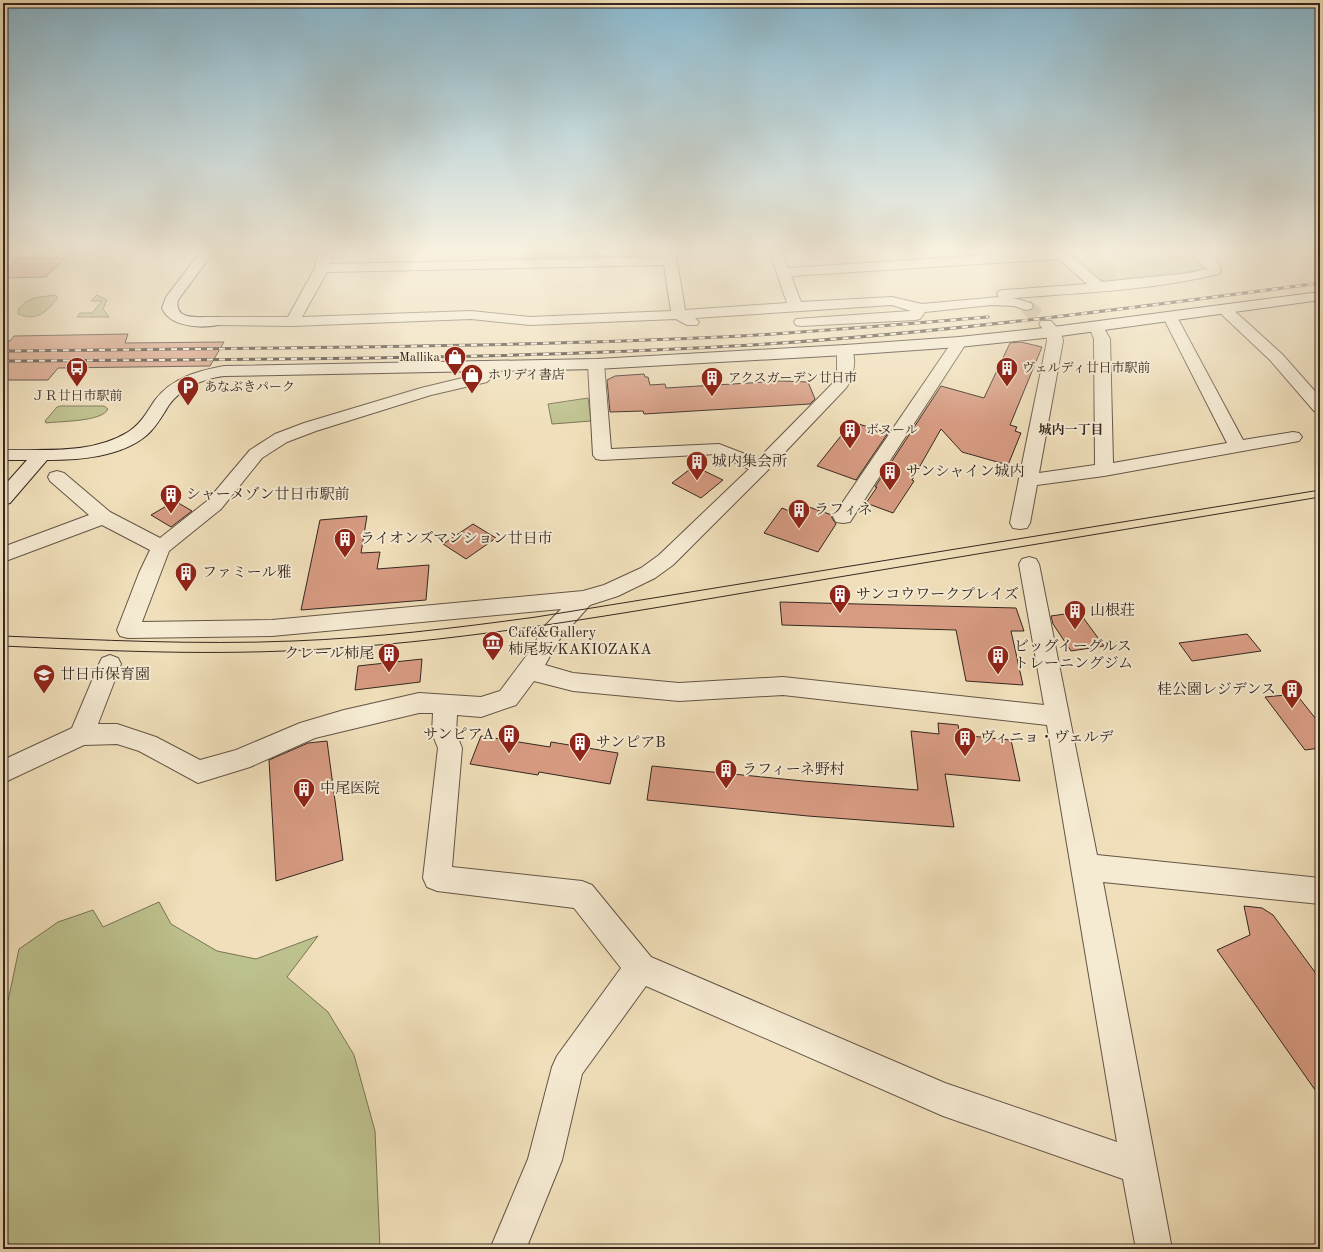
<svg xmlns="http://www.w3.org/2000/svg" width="1323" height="1252" viewBox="0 0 1323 1252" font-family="'Old Standard TT','Noto Serif JP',serif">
	<rect width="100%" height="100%" fill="#f0dfba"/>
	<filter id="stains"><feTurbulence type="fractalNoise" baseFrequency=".005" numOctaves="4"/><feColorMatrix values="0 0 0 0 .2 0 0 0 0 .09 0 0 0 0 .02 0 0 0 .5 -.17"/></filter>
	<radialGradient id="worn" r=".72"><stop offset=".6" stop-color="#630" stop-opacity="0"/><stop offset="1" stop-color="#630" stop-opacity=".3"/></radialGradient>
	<g fill="#bdc18d" stroke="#797456">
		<path d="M 488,250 L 655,250 L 656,253 L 648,256 L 486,258 Z"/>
		<path d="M 1064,250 L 1185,250 L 1204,263 L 1201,269 L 1184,273 L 1112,283 L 1100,280 Z"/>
		<path d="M 54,295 L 57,296 L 57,299 C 46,312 37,322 18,314 L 19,308 L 26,302 L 34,298 Z"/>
		<path d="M 97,295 L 107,300 L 103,309 L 109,317 L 77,317 L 80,313 L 92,313 L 102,301 L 91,301 Z"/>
		<path d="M 588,398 L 591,421 L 552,424 L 548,404 Z"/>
		<path d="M 61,406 L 104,406 L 108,409 C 102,422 60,421 46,423 L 45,421 L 57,407 Z"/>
		<path d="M 159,902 L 171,924 L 217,951 L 256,959 L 318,936 L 287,977 L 328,1012 L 354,1055 L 375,1131 L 380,1249 L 16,1249 L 3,1238 L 3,1005 L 8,1001 L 19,949 L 58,922 L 93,910 L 103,927 Z"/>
	</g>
	<g fill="#d79b82" stroke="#352720">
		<path d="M 18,258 L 65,258 L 46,277 L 3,278 L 3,272 Z"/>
		<path d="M 128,334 L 125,343 L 224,342 L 210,366 L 58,368 L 48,380 L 3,380 L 3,341 L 10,341 L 14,336 Z"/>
		<path d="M 1021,342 L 1042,347 L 1010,425 L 1017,427 L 1015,431 L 1021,433 L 1008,465 L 962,452 L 941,429 L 912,480 L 914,481 L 893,513 L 866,503 L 877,487 L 875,487 L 941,386 L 984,398 L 1010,343 Z"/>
		<path d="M 644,374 L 645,377 L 648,377 L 650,385 L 665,384 L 666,388 L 782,381 L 808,382 L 815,399 L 810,404 L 644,414 L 643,411 L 610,412 L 607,380 L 615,376 Z"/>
		<path d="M 852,422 L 888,433 L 856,480 L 817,466 Z"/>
		<path d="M 694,466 L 723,480 L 701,498 L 672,483 Z"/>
		<path d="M 175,501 L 192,511 L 171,527 L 151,515 Z"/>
		<path d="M 793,505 L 804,509 L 806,506 L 832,515 L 832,518 L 836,524 L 818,552 L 764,533 L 782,508 L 789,511 Z"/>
		<path d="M 367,516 L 361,553 L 380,552 L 377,569 L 429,565 L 426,600 L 301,610 L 320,520 Z"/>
		<path d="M 473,524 L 496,538 L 466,559 L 443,544 Z"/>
		<path d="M 780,602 L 1016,608 L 1024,631 L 1011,631 L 1023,685 L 966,681 L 956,630 L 782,625 Z"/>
		<path d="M 1079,612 L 1104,646 L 1071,651 L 1053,624 L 1051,616 Z"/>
		<path d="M 1247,634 L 1261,651 L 1192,661 L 1179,643 Z"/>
		<path d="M 422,659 L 420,682 L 355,690 L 358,666 Z"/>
		<path d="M 1296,694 L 1320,724 L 1320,748 L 1305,750 L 1265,697 Z"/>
		<path d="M 938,723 L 958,725 L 960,735 L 1011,740 L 1020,781 L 945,774 L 954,827 L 808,816 L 647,800 L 652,766 L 803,781 L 918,790 L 911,731 L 939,734 Z"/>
		<path d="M 481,736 L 550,747 L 551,742 L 618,753 L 610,784 L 539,772 L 538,775 L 470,764 Z"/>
		<path d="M 327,741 L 343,860 L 276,881 L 269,760 L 308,743 Z"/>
		<path d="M 1244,906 L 1262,908 L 1273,915 L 1320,979 L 1320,1097 L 1217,950 L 1250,935 Z"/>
	</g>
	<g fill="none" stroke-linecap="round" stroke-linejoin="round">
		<path stroke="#cbba9b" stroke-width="15" stroke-dasharray="15 8" stroke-linecap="butt" d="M 1026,306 L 1046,324"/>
		<g stroke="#645546" stroke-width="2">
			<g id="street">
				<path d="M 321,250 L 334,250 L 329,264 L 663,257 L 661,250 L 675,250 L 685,310 L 787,303 L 769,250 L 782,250 L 788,268 L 1064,250 L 1102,282 L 1189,273 L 1207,269 L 1187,250 L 1202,250 L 1219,263 L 1221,271 L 1219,274 C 1152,290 1081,293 1013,298 L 1031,303 L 1033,306 L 1031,309 L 1026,310 L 1014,306 L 991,305 L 925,312 L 920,319 L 915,320 L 801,326 L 796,325 L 794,322 L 796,319 L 911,311 L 892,305 L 695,318 L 699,322 L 697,325 L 687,325 L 676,319 L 530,325 L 471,319 L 292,326 L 218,325 L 213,324 L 211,321 L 213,318 L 218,317 L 288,317 L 315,268 L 315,262 ZM 1059,259 L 1087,284 L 1004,290 L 999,291 L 997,294 L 999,297 L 922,304 L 892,297 L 801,302 L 791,276 ZM 664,265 L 671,311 L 530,317 L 471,311 L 302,317 L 327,272 Z"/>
				<path d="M 1224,305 L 1229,306 L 1282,354 L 1320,397 L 1320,412 L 1314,411 L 1270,360 L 1219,312 L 1217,309 L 1219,306 Z"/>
				<path d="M 1170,313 L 1175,314 L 1177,317 L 1243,440 L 1293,432 L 1299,433 L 1302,437 L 1299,441 L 1104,476 L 1037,485 L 1030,523 L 1027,528 L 1020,529 L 1013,528 L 1010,523 L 1047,341 L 1046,333 L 1039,324 L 1041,321 L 1051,321 L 1061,332 L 1063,341 L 1039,473 L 1095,465 L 1094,339 L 1089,326 L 1091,323 L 1101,323 L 1110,339 L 1113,463 L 1227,443 L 1163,317 L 1165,314 Z"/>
				<path d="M 959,337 L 964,339 L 967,342 L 850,522 L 843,523 L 836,522 L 833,517 L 836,512 L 954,339 Z"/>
				<path d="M 845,345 L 850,347 C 858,357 853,379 846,388 L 767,471 L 673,565 L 655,578 L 618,596 L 590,605 L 559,640 L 545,665 L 573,673 L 679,683 L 783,677 L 1044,705 L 1019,564 L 1022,559 L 1029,557 L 1036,559 L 1039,564 L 1097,855 L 1320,878 L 1320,904 L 1103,882 L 1172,1249 L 1136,1249 L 1123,1179 L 943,1116 L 646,986 L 582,1074 L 562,1160 L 526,1249 L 490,1249 L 528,1159 L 552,1067 L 557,1056 L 621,968 L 574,908 L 437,891 L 427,887 L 423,878 L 438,748 L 432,733 L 433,713 L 419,713 L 315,738 L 250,767 L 198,783 L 139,751 L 117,744 L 84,745 L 3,783 L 3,760 L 72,728 L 99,664 L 102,658 L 110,655 L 118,658 L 121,664 L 98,724 L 117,724 L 156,737 L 200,760 L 236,750 L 300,723 L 344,710 L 419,693 L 481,697 L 500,691 L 533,647 L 542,629 L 561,609 L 272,636 L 128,638 L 120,636 L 117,630 L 139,573 L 150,550 L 102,525 L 3,562 L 3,547 L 89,515 L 50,481 L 48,477 L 50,473 L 57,471 L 64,473 L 110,512 L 160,538 L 207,501 L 250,450 L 275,434 L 304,423 L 421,388 L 475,375 L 488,363 L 500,363 L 502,366 L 487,382 L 431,395 L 316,431 L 287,442 L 262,458 L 221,509 L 169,551 L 142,622 L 272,620 L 583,591 L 604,585 L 641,568 L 659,555 L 749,469 L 717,454 L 602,460 L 596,459 L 593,455 L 588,364 L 590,361 L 602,361 L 604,364 L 611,449 L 719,444 L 758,459 L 833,383 L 837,373 L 837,350 L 840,347 ZM 534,681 L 573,691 L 679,701 L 783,695 L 1047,725 L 1117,1142 L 945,1083 L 651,957 L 592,885 L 582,881 L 452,867 L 462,748 L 456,733 L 457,715 L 481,717 L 516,705 Z"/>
			</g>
		</g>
		<g stroke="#352720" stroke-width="2">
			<g id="secondary">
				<path d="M 202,250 L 215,250 L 178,300 C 173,325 208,314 223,318 L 225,321 L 223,324 C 204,329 170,328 162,308 L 166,297 Z"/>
				<path d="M 1320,292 L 1320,300 L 1053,337 L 959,347 L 845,355 L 596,369 L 224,376 C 203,379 182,387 169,405 C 162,416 156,427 147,435 C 121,457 80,460 47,460 L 10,503 L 3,505 L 3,487 L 27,460 L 3,460 L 3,450 C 44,449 90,455 128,432 C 140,425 147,412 155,400 C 172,378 197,371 224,366 L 596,359 L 845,345 L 959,337 L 1053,327 Z"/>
			</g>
		</g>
		<use href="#street" fill="#f5ead2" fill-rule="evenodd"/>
		<use href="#secondary" fill="#f5ead2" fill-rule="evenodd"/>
		<g stroke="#352720" stroke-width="1">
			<path d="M 3,636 C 100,640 196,645 293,641 C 374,638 455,628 536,617 L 1320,490"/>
			<path d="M 3,646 C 110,651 216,656 323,649 C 475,640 624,613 773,588 C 955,558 1138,527 1320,497"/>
		</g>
		<g stroke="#352720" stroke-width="3">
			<g id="rail">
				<path d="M 3,351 C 249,348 495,348 741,336 C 823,331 906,324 988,317"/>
				<path d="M 3,361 C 246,359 490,360 733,346 C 929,335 1125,309 1320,283"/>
			</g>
		</g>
		<use href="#rail" stroke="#f5ead2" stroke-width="2" stroke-dasharray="6" stroke-linecap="butt"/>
	</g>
	<linearGradient id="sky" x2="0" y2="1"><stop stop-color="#89b8cf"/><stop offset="0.59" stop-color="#f8f1e0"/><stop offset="1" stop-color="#f8f1e0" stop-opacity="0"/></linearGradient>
	<rect width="1323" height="426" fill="url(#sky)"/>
	<defs>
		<g id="shop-pin" transform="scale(1.15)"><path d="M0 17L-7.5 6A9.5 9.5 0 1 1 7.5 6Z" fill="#8f2418" stroke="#f5ead2"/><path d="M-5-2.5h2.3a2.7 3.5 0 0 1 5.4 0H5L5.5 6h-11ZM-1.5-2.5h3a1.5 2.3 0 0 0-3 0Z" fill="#fff"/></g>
		<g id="bus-pin" transform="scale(1.15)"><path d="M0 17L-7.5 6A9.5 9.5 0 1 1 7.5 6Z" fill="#8f2418" stroke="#f5ead2"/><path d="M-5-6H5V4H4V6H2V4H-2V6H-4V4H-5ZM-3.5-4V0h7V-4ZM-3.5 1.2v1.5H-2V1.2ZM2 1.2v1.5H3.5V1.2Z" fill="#fff"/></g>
		<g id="building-pin" transform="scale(1.15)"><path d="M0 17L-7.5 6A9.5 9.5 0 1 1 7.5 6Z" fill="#8f2418" stroke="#f5ead2"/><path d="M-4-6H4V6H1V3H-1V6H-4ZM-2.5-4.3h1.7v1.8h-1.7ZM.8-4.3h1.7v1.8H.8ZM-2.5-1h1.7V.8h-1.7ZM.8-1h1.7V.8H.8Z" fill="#fff"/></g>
		<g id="parking-pin" transform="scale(1.15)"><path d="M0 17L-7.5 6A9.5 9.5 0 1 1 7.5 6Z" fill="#8f2418" stroke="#f5ead2"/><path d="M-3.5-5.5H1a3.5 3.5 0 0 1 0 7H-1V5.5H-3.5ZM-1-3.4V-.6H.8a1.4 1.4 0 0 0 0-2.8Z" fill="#fff"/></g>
		<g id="museum-pin" transform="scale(1.15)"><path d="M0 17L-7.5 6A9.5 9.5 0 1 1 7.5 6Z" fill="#8f2418" stroke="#f5ead2"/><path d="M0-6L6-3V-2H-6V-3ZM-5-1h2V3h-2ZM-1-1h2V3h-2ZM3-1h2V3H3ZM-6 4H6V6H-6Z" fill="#fff"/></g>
		<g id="school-pin" transform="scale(1.15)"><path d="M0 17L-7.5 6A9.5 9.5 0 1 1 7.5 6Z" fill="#8f2418" stroke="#f5ead2"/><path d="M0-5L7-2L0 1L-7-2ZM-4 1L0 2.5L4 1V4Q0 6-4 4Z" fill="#fff"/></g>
	</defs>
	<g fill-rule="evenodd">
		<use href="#shop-pin" x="455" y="357"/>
		<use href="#bus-pin" x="77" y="368"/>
		<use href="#building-pin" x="1007" y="368"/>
		<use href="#shop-pin" x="472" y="375"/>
		<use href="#building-pin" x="712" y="378"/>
		<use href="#parking-pin" x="188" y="387"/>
		<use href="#building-pin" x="850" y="430"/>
		<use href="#building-pin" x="697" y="462"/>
		<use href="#building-pin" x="890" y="472"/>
		<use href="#building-pin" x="171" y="495"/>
		<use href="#building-pin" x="799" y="510"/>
		<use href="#building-pin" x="345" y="539"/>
		<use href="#building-pin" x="186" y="573"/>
		<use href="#building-pin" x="840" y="595"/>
		<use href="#building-pin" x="1075" y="611"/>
		<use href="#museum-pin" x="493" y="642"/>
		<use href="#building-pin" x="389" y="654"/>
		<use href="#building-pin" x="998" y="656"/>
		<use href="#school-pin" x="44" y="675"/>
		<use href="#building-pin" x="1292" y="690"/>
		<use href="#building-pin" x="509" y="735"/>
		<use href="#building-pin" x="965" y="738"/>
		<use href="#building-pin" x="580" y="743"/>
		<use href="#building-pin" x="726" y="770"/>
		<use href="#building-pin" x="304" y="789"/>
	</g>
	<g text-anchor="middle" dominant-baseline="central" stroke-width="4" stroke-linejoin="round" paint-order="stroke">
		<g font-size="13" fill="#352720" stroke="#f5ead2" text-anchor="start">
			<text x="440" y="357" text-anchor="end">Mallika</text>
			<text x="1022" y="368">ヴェルディ廿日市駅前</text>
			<text x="488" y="375">ホリデイ書店</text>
			<text x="728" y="378">アクスガーデン廿日市</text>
			<text x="204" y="387">あなぶきパーク</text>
			<text x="77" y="396" text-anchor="middle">ＪＲ廿日市駅前</text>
			<text x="866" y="430">ボヌール</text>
		</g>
		<g font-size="13" font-weight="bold" fill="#352720" stroke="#f5ead2">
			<text x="1071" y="430">城内一丁目</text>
		</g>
		<g font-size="15" fill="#352720" stroke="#f5ead2" text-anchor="start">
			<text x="712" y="462">城内集会所</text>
			<text x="906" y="472">サンシャイン城内</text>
			<text x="186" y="495">シャーメゾン廿日市駅前</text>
			<text x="814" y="510">ラフィネ</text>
			<text x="360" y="539">ライオンズマンション廿日市</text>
			<text x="202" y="573">ファミール雅</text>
			<text x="856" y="595">サンコウワークプレイズ</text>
			<text x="1090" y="611">山根荘</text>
			<text x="508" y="633">Café&amp;Gallery<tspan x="508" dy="17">柿尾坂 KAKIOZAKA</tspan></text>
			<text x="1014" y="647">ビッグイーグルス<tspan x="1014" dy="17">トレーニングジム</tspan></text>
			<text x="374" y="654" text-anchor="end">クレール柿尾</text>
			<text x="60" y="675">廿日市保育園</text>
			<text x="1276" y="690" text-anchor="end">桂公園レジデンス</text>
			<text x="494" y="735" text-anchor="end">サンピアA</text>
			<text x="980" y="738">ヴィニョ・ヴェルデ</text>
			<text x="596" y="743">サンピアB</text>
			<text x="742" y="770">ラフィーネ野村</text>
			<text x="320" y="789">中尾医院</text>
		</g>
	</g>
	<rect width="1323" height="1252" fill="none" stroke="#f0dfba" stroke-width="16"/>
	<rect x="4" y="4" width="1315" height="1244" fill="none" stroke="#352720" stroke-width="2"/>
	<rect x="8" y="8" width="1307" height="1236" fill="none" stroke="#352720"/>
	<rect width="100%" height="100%" filter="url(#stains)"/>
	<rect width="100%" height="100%" fill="url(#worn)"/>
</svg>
